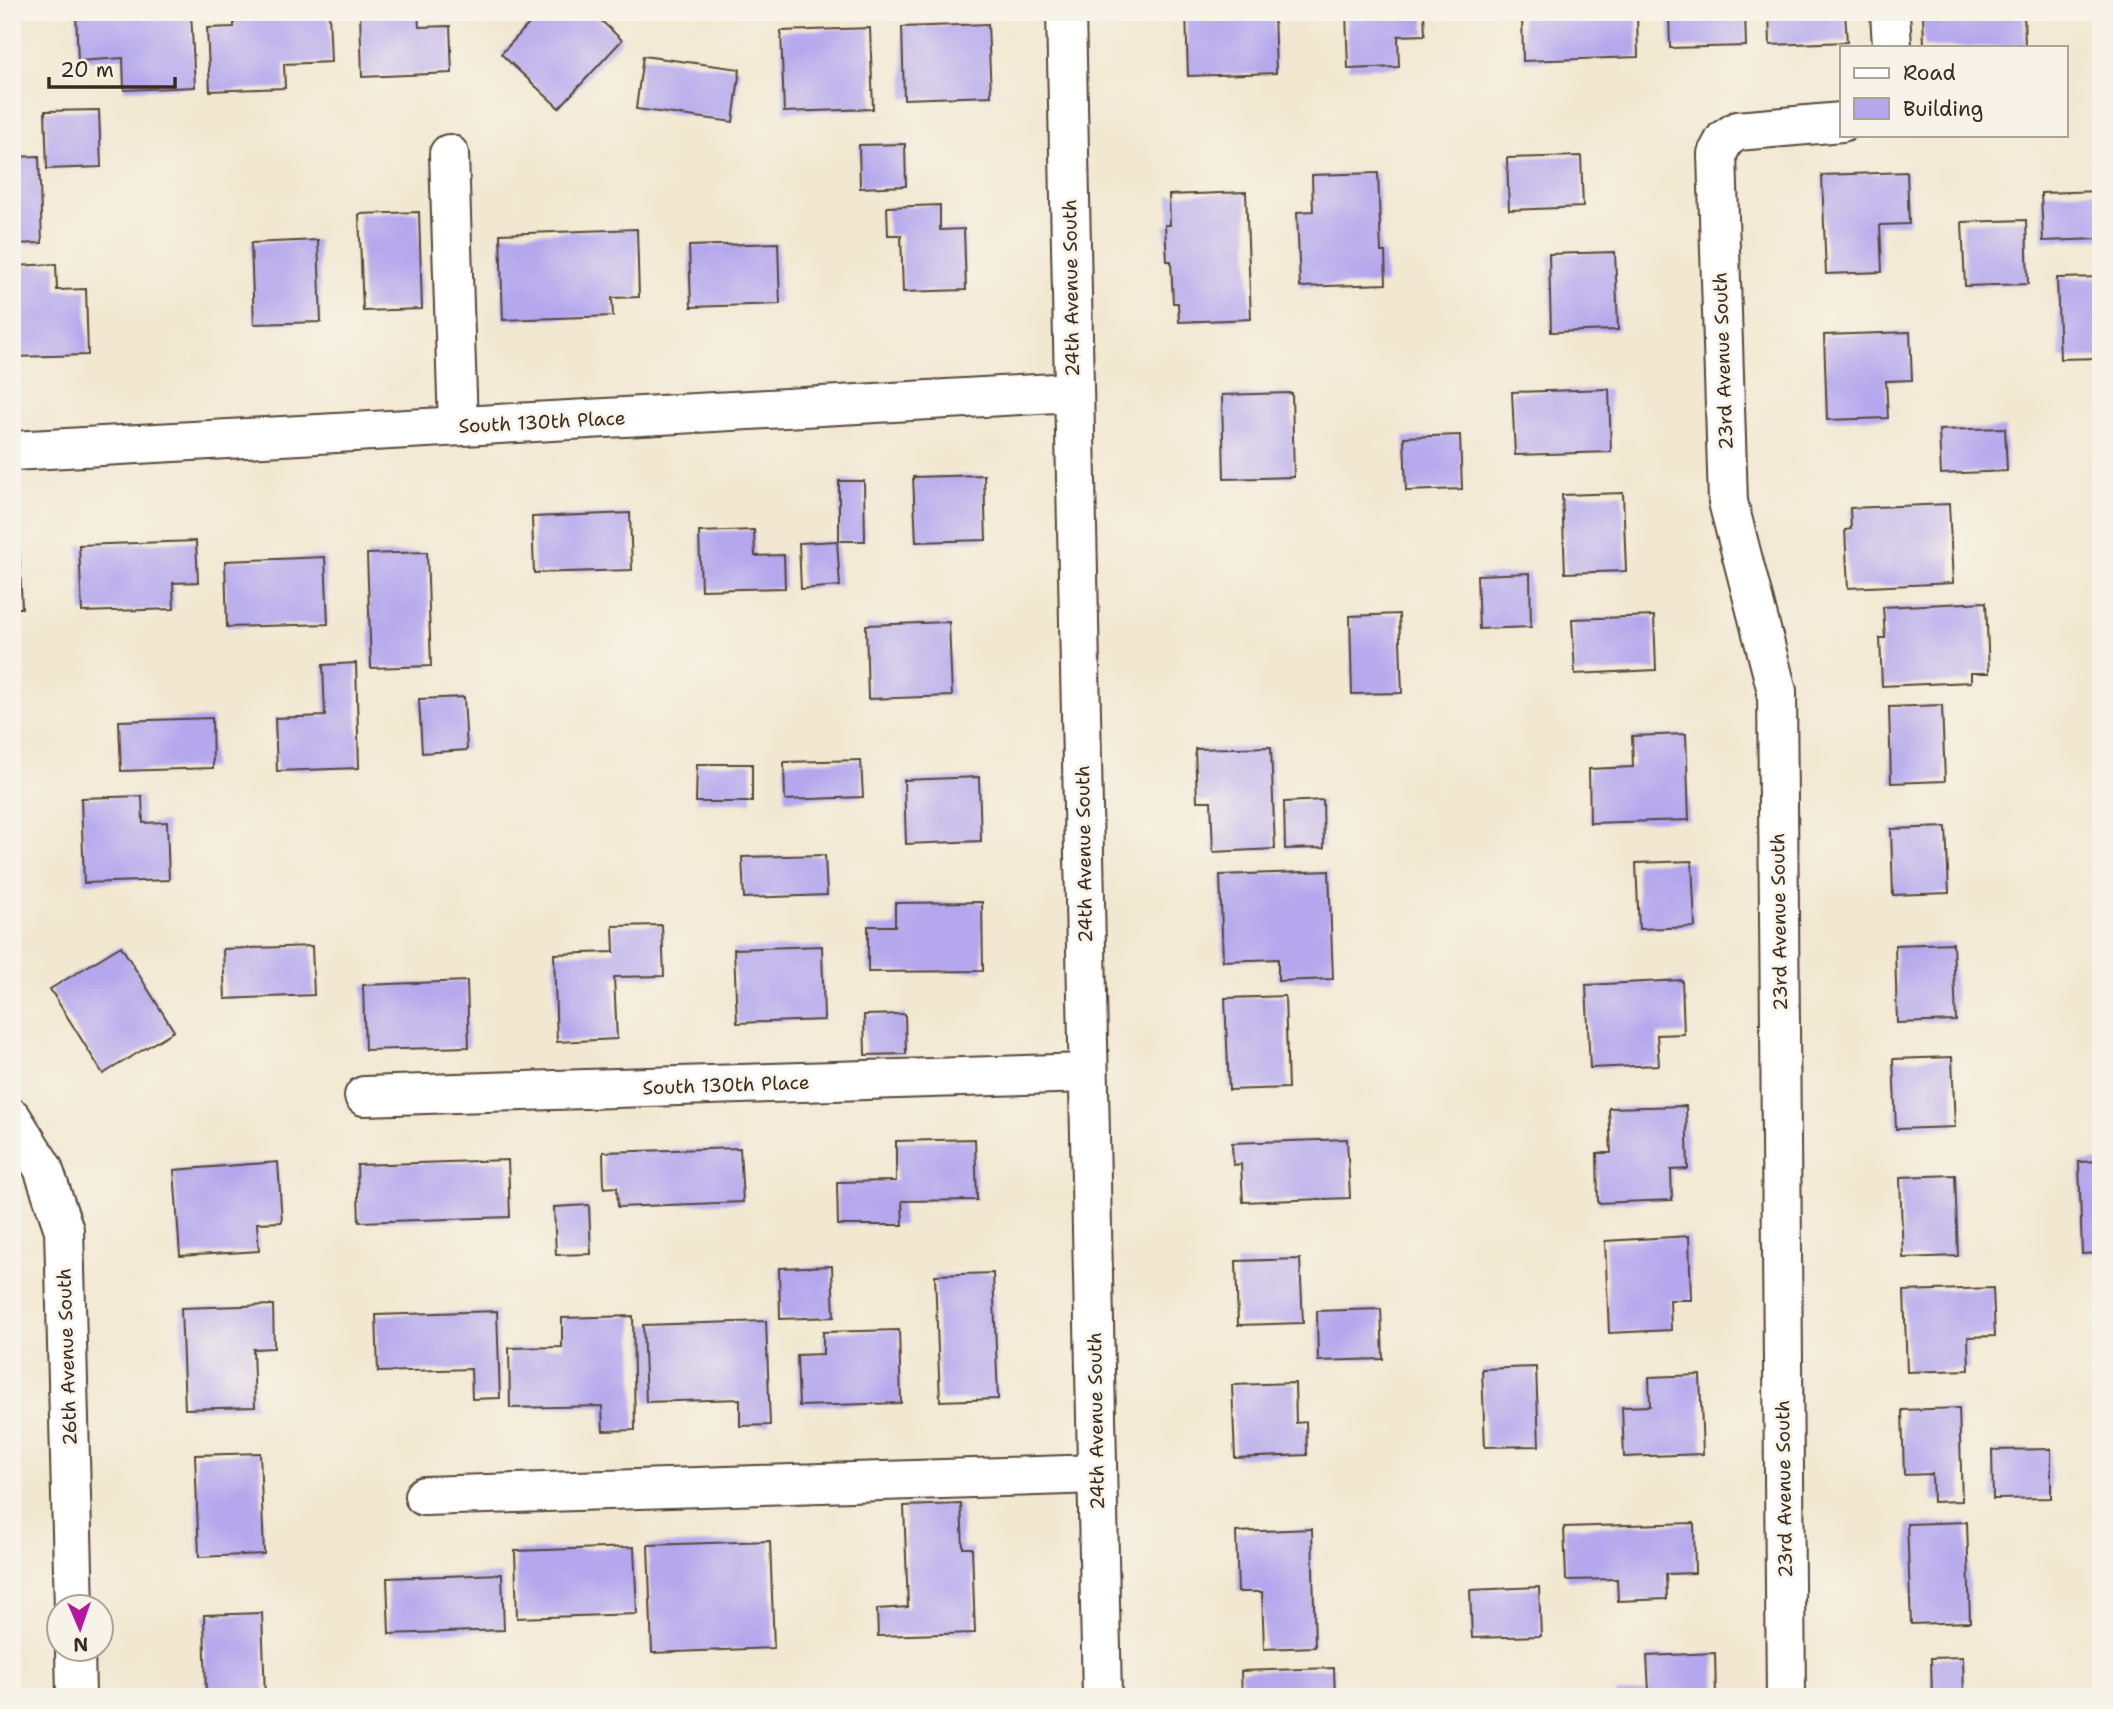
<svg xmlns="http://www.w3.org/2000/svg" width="2113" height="1709" viewBox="0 0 2113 1709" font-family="'Shantell Sans',sans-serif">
	<rect width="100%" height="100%" fill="#f7f3e8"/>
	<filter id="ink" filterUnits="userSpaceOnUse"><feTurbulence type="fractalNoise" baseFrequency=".0143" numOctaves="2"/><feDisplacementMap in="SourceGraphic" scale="14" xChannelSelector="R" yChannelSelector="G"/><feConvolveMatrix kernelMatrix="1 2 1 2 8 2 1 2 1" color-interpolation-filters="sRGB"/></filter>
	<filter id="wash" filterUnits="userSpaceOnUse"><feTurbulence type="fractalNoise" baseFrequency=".00686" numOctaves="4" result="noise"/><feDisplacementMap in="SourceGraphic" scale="28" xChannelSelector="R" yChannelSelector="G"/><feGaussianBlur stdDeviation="1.57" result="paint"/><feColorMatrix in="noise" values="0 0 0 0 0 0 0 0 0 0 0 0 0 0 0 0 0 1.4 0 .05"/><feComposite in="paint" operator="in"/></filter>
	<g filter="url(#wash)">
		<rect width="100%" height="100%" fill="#f2e8d1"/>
		<g id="blocks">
			<g fill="#b4a7ed">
				<path d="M 76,12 L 191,12 L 195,87 L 124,90 L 123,58 L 78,61 Z"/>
				<path d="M 234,12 L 329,12 L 331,62 L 284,64 L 285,88 L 210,91 L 207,28 L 234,27 Z"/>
				<path d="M 360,12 L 418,12 L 419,27 L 450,26 L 452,73 L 362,77 Z"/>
				<path d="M 540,12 L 592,12 L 622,40 L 559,108 L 501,54 Z"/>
				<path d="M 1186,12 L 1274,12 L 1276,73 L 1188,76 Z"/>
				<path d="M 1346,12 L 1424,12 L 1425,35 L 1398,36 L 1399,67 L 1348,69 Z"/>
				<path d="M 1522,12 L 1637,12 L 1638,57 L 1523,61 Z"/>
				<path d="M 1669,12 L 1745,12 L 1746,46 L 1670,48 Z"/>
				<path d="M 1769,12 L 1845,12 L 1847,42 L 1770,45 Z"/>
				<path d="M 1923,12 L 2024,12 L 2025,47 L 1924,47 Z"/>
				<path d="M 988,24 L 991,96 L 904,99 L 902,27 Z"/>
				<path d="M 870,28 L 873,109 L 784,112 L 781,31 Z"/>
				<path d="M 643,56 L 740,69 L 733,122 L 636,109 Z"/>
				<path d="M 99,110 L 101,167 L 47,169 L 45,111 Z"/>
				<path d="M 905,144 L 906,186 L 860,188 L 859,145 Z"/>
				<path d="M 39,156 L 42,243 L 12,244 L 12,157 Z"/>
				<path d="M 1581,156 L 1583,207 L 1509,210 L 1507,158 Z"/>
				<path d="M 1907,172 L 1909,224 L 1880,225 L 1882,272 L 1826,274 L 1822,175 Z"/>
				<path d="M 1378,173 L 1381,252 L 1385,252 L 1386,284 L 1300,287 L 1297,212 L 1313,211 L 1312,175 Z"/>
				<path d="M 2101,191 L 2101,239 L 2043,241 L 2041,193 Z"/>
				<path d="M 1246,192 L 1251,319 L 1179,322 L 1178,303 L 1173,303 L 1171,261 L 1167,261 L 1165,225 L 1170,225 L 1169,195 Z"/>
				<path d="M 940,205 L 940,230 L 964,229 L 966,290 L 903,292 L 901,235 L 888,235 L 887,207 Z"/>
				<path d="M 419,212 L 422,309 L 363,311 L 359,214 Z"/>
				<path d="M 2026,220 L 2028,284 L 1965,286 L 1962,222 Z"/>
				<path d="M 637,229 L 639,297 L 612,298 L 613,316 L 503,320 L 500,234 Z"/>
				<path d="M 318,240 L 321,322 L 254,324 L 251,243 Z"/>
				<path d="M 778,243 L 780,304 L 691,307 L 689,246 Z"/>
				<path d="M 1615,252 L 1618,330 L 1551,332 L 1549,254 Z"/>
				<path d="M 56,264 L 57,290 L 86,289 L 88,355 L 12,357 L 12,266 Z"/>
				<path d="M 2101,277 L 2101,358 L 2060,359 L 2057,278 Z"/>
				<path d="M 1910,332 L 1912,380 L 1886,381 L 1888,418 L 1827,420 L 1824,335 Z"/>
				<path d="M 1609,389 L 1611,452 L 1515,455 L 1512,392 Z"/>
				<path d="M 1292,393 L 1294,477 L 1224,479 L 1222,395 Z"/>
				<path d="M 2005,428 L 2007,471 L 1941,474 L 1939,430 Z"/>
				<path d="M 1460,435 L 1462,489 L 1406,491 L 1404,437 Z"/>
				<path d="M 984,475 L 986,540 L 916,542 L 913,477 Z"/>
				<path d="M 839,481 L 864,481 L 865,541 L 839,541 Z"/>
				<path d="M 1623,493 L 1626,571 L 1565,573 L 1562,495 Z"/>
				<path d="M 1949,504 L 1953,583 L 1848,588 L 1845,530 L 1851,529 L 1850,508 Z"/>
				<path d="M 630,513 L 632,570 L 534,573 L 532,517 Z"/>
				<path d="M 754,530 L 755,556 L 784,555 L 785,588 L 701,590 L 699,532 Z"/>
				<path d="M 196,541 L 198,582 L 173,583 L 174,609 L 82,612 L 79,545 Z"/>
				<path d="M 837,541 L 840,586 L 801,589 L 799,543 Z"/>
				<path d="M 19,547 L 22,608 L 12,608 L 12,548 Z"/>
				<path d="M 427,552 L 431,666 L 371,668 L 367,554 Z"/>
				<path d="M 325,557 L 328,624 L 227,627 L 225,561 Z"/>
				<path d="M 1530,573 L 1531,627 L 1479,629 L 1477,575 Z"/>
				<path d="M 1986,602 L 1989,673 L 1971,673 L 1971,682 L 1882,686 L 1880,638 L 1885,638 L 1883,607 Z"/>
				<path d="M 1399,614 L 1402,693 L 1352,694 L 1350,616 Z"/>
				<path d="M 1654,616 L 1656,670 L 1575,674 L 1572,619 Z"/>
				<path d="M 949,622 L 952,696 L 868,699 L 866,625 Z"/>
				<path d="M 356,663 L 359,768 L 277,771 L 275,718 L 325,716 L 323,665 Z"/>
				<path d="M 464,697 L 467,750 L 422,753 L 419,699 Z"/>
				<path d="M 1942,705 L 1945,781 L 1891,783 L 1889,707 Z"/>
				<path d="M 212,718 L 213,768 L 121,771 L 119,721 Z"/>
				<path d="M 1686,734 L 1689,820 L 1590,823 L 1589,769 L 1633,767 L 1632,736 Z"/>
				<path d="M 1271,747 L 1275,849 L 1213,852 L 1211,801 L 1197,801 L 1195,749 Z"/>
				<path d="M 861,760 L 863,797 L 785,800 L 784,762 Z"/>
				<path d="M 697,764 L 752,764 L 752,802 L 696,802 Z"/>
				<path d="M 979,777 L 981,841 L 906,844 L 904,780 Z"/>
				<path d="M 142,796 L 143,823 L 167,822 L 169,880 L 84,883 L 81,798 Z"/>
				<path d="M 1323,800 L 1324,848 L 1285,849 L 1284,802 Z"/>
				<path d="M 1946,827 L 1949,893 L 1893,895 L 1891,829 Z"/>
				<path d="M 825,855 L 827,895 L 744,898 L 742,857 Z"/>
				<path d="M 1692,861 L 1695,927 L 1639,929 L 1636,863 Z"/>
				<path d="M 1329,871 L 1333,979 L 1278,981 L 1278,959 L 1223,961 L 1220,875 Z"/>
				<path d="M 982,902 L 983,971 L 868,972 L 868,926 L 895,926 L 895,903 Z"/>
				<path d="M 662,925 L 664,976 L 614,977 L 617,1039 L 557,1042 L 554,954 L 614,952 L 613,926 Z"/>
				<path d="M 1953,943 L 1956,1021 L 1897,1023 L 1895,945 Z"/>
				<path d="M 121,946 L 174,1031 L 103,1074 L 50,989 Z"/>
				<path d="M 312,946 L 314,995 L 225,999 L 223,949 Z"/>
				<path d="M 822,946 L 824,1020 L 737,1023 L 734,949 Z"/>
				<path d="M 1682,980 L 1684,1034 L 1657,1035 L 1659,1065 L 1590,1068 L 1586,985 Z"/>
				<path d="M 467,981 L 469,1047 L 365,1050 L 363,985 Z"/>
				<path d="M 1285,996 L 1288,1088 L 1229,1090 L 1225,998 Z"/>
				<path d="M 905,1014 L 906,1054 L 865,1055 L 864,1015 Z"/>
				<path d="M 1952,1057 L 1955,1127 L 1896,1129 L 1893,1059 Z"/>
				<path d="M 1686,1106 L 1688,1169 L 1671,1170 L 1672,1200 L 1598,1203 L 1597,1153 L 1611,1153 L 1609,1108 Z"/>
				<path d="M 975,1139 L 977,1200 L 902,1201 L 903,1225 L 838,1225 L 837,1182 L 896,1181 L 896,1141 Z"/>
				<path d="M 1347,1139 L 1350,1198 L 1243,1202 L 1241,1164 L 1233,1165 L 1232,1143 Z"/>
				<path d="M 740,1148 L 743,1202 L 618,1207 L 617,1187 L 604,1188 L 603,1152 Z"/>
				<path d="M 508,1160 L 510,1217 L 359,1222 L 357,1165 Z"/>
				<path d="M 2101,1161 L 2101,1253 L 2082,1254 L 2079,1162 Z"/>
				<path d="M 278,1162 L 282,1222 L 257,1223 L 259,1251 L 180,1256 L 174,1170 Z"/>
				<path d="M 1955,1175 L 1958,1256 L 1903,1258 L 1900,1177 Z"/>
				<path d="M 589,1205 L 591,1254 L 556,1255 L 554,1207 Z"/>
				<path d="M 1689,1236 L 1691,1300 L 1670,1300 L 1671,1330 L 1609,1333 L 1605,1241 Z"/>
				<path d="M 1300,1259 L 1303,1323 L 1238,1325 L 1236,1261 Z"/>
				<path d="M 832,1266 L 834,1317 L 780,1319 L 779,1268 Z"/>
				<path d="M 993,1273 L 998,1399 L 940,1401 L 935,1275 Z"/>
				<path d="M 1993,1288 L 1995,1336 L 1968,1337 L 1969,1370 L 1907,1372 L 1904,1291 Z"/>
				<path d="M 273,1305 L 274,1348 L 253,1349 L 255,1407 L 185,1409 L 181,1308 Z"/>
				<path d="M 1381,1309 L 1383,1359 L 1318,1361 L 1317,1311 Z"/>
				<path d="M 497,1311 L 500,1398 L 472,1399 L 471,1369 L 378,1372 L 376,1315 Z"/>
				<path d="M 633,1316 L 635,1430 L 603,1431 L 602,1406 L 510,1408 L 509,1348 L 562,1347 L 562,1318 Z"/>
				<path d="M 766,1321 L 770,1425 L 740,1426 L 740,1399 L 646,1402 L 643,1325 Z"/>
				<path d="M 899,1330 L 901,1403 L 799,1406 L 797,1355 L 823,1354 L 823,1332 Z"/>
				<path d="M 1536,1367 L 1539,1446 L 1485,1447 L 1482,1369 Z"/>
				<path d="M 1700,1375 L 1703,1454 L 1624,1457 L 1622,1407 L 1650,1406 L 1649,1377 Z"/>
				<path d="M 1295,1383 L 1296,1423 L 1306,1422 L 1307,1455 L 1235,1458 L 1232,1385 Z"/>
				<path d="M 1959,1408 L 1962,1501 L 1933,1502 L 1932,1474 L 1904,1475 L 1902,1410 Z"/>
				<path d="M 2051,1449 L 2051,1498 L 1993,1499 L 1992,1450 Z"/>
				<path d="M 260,1453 L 264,1554 L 199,1557 L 195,1455 Z"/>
				<path d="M 961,1504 L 963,1548 L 972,1548 L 975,1633 L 878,1636 L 877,1609 L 908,1607 L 904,1506 Z"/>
				<path d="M 1967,1522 L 1970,1622 L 1911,1624 L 1907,1524 Z"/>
				<path d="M 1694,1523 L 1695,1573 L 1666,1574 L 1667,1599 L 1618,1601 L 1617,1579 L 1566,1580 L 1564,1527 Z"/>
				<path d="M 1312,1529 L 1315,1647 L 1264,1649 L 1262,1592 L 1238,1592 L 1236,1532 Z"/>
				<path d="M 770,1541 L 774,1648 L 652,1653 L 648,1545 Z"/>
				<path d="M 634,1547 L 637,1614 L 517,1618 L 515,1551 Z"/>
				<path d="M 502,1574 L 504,1630 L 389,1634 L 387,1578 Z"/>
				<path d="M 1539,1587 L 1541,1636 L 1472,1638 L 1470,1590 Z"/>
				<path d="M 262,1613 L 265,1697 L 206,1697 L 204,1615 Z"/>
				<path d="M 1715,1653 L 1716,1697 L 1616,1697 L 1616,1693 L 1649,1691 L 1647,1656 Z"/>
				<path d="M 1963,1657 L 1964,1697 L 1932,1697 L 1931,1658 Z"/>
				<path d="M 1334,1668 L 1335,1697 L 1242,1697 L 1241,1671 Z"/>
			</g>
		</g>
	</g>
	<g filter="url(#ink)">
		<use href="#blocks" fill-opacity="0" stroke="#564639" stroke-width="2"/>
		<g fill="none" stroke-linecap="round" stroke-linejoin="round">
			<g stroke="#564639" stroke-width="42">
				<g id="minor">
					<path d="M 1066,12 L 1102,1697"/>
					<path d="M 1890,12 L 1892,47"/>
					<path d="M 449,154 L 458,426"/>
					<path d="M 12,451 L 1073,392"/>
					<path d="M 364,1096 L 1088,1073"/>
					<path d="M 12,1118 L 43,1168 L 64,1230 L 74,1608"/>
					<path d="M 424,1496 L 1097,1474"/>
					<path d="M 75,1650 L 76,1697"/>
					<path d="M 1786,1697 L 1777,691 L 1728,502 L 1717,154 L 1725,139 L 1737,131 L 1842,122"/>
				</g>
			</g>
			<use href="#minor" stroke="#fff" stroke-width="38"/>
		</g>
	</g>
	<g text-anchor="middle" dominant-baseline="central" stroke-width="5" stroke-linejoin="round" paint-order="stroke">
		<g font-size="19" fill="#3b2a1e" stroke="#f7f3e8">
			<text transform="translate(1071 288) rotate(-91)">24th Avenue South</text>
			<text transform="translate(1723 361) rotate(-92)">23rd Avenue South</text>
			<text transform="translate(542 422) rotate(-3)">South 130th Place</text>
			<text transform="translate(1084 854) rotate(-91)">24th Avenue South</text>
			<text transform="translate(1779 922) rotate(-91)">23rd Avenue South</text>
			<text transform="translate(726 1085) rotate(-2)">South 130th Place</text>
			<text transform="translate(67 1357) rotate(-92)">26th Avenue South</text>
			<text transform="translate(1096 1421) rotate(-91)">24th Avenue South</text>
			<text transform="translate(1784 1489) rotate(-91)">23rd Avenue South</text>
		</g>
	</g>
	<rect width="2113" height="1709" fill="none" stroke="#f7f3e8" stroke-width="42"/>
	<rect x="1840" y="46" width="228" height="91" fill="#f7f3e8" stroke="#aca397" stroke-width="2"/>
	<rect x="1854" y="68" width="35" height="10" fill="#ffffff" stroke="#aca397" stroke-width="2"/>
	<text x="1903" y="80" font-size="21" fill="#3b2a1e">Road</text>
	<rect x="1854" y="98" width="35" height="21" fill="#b4a7ed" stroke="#aca397" stroke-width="2"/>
	<text x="1903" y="116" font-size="21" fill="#3b2a1e">Building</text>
	<g transform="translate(80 1628) rotate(178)"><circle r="33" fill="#f7f3e8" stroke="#aca397" stroke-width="2"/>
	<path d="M0-5L12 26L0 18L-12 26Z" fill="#b5179e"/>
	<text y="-10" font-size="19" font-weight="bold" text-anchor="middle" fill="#3b2a1e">N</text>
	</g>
	<path d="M49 77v10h126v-10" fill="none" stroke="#3b2a1e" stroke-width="3.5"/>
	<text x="60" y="77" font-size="21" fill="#3b2a1e" stroke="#f7f3e8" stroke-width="5" paint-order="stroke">20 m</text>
</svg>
